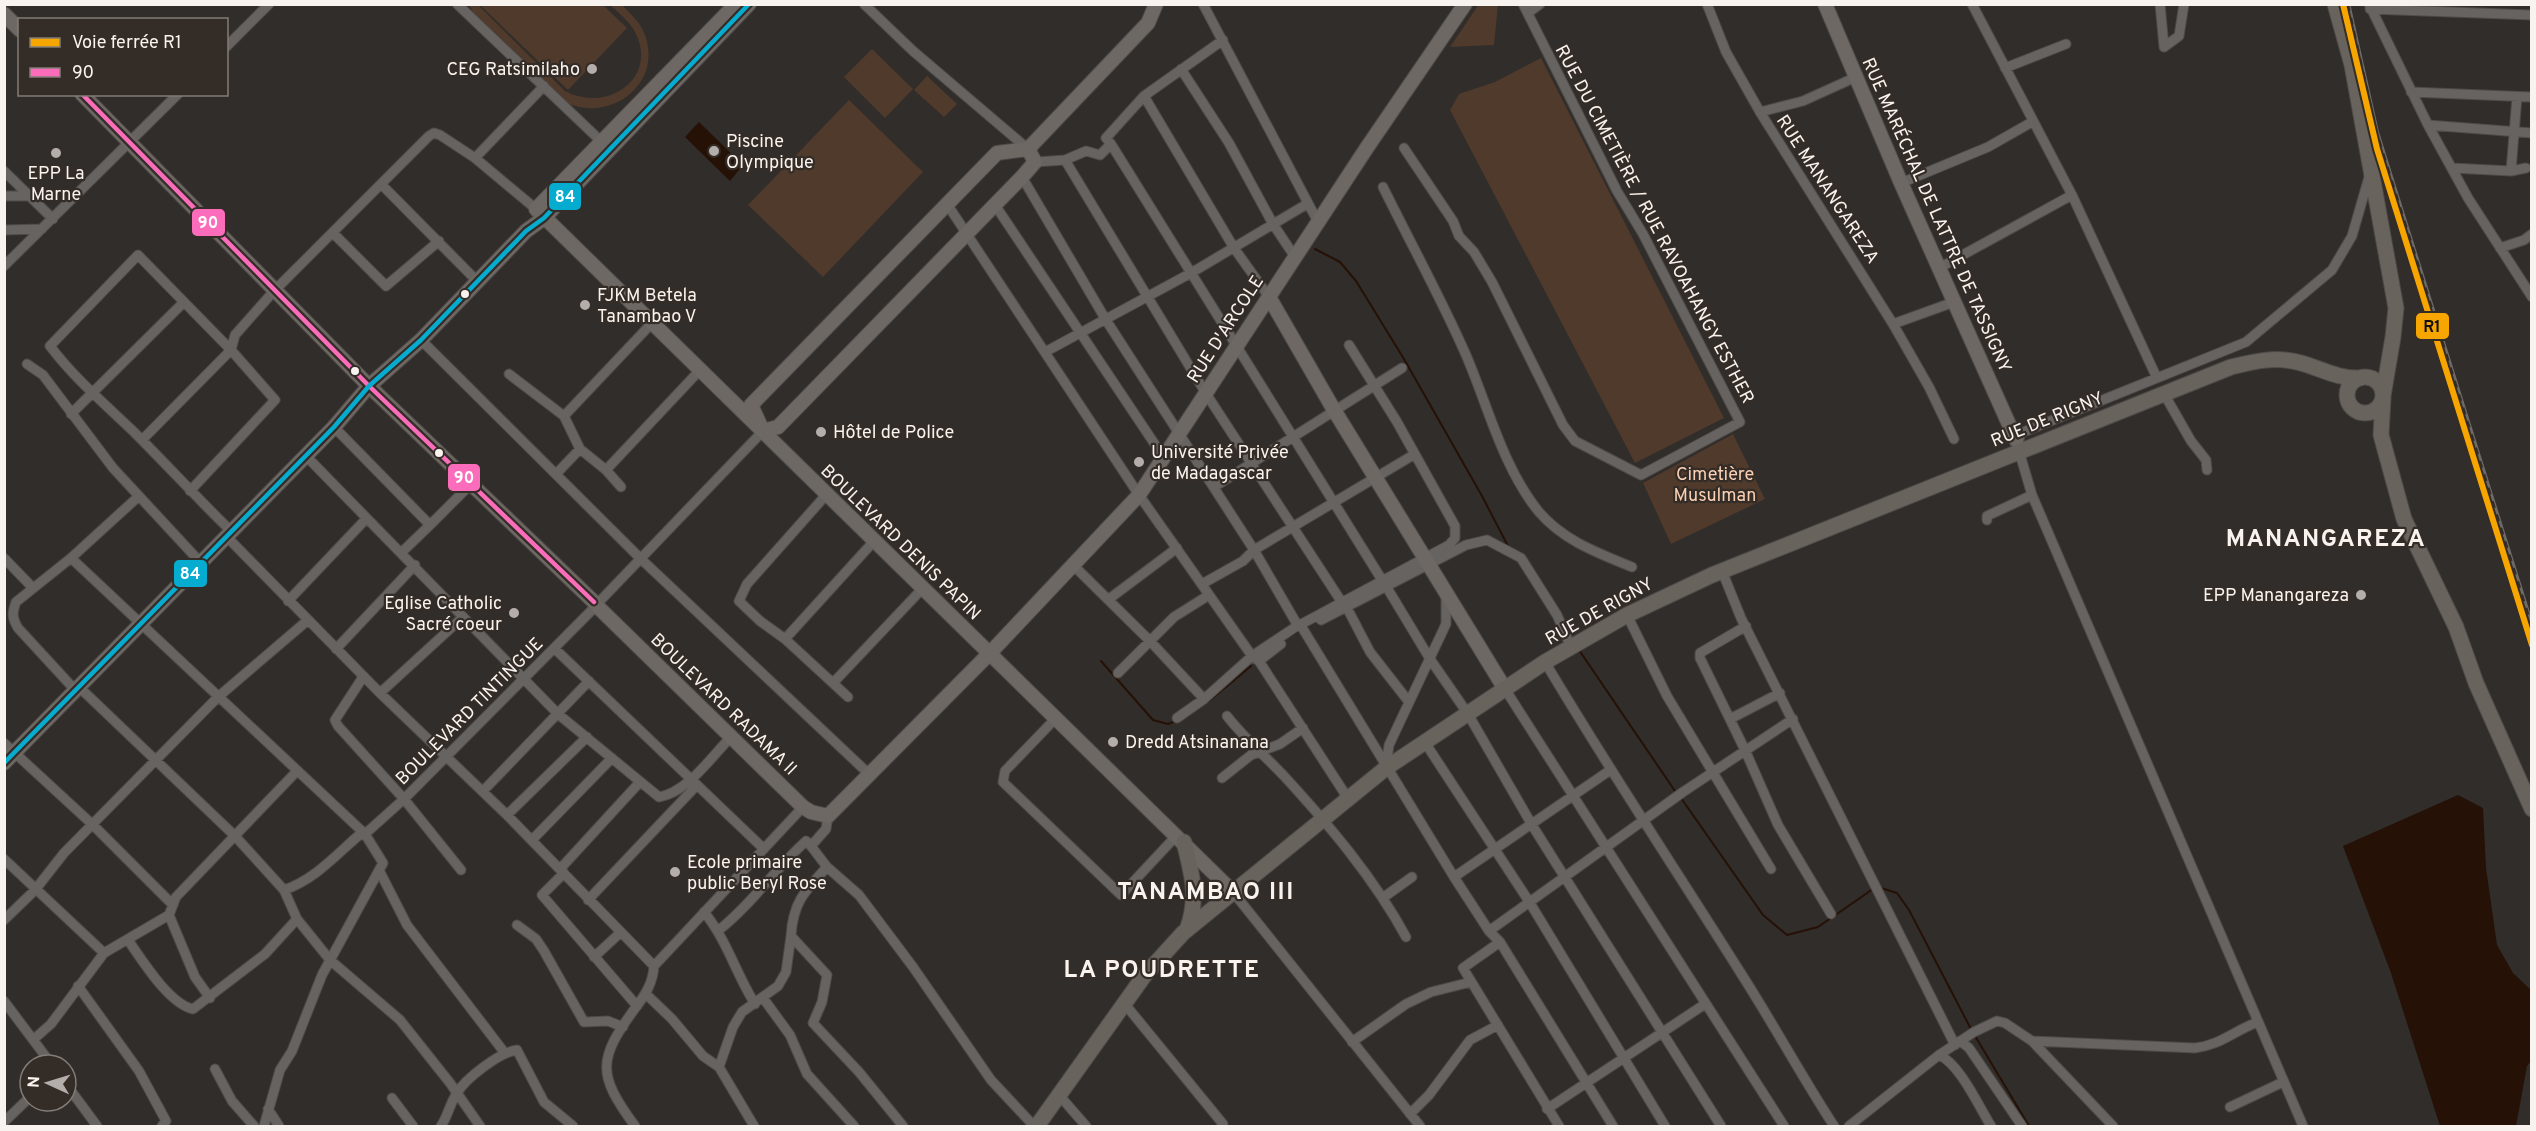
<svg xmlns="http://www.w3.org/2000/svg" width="2536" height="1131" font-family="Overpass,sans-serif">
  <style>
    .green { fill: #4f3a2b }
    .water { fill: #251105 }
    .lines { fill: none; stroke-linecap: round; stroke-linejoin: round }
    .stream { stroke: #251105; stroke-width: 2 }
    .street-casing { stroke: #4e4a48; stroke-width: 11 }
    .secondary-casing { stroke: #4e4a48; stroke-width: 16 }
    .primary-casing { stroke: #4e4a48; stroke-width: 17 }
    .street { stroke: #666360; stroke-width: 9 }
    .secondary { stroke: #6d6863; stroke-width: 14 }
    .primary { stroke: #69635d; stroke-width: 15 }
    .rail-casing { stroke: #6d6a68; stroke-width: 4.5 }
    .rail { stroke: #342c27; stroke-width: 2; stroke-dasharray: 7; stroke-linecap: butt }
    .bus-1-casing { stroke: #342c27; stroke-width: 9 }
    .bus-2-casing { stroke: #342c27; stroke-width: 9 }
    .bus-1 { stroke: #fb6dba; stroke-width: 4.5 }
    .bus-2 { stroke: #06acd0; stroke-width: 4.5 }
    .rail-1-casing { stroke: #342c27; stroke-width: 10 }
    .rail-1 { stroke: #f7a600; stroke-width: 6 }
    .poi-dot { fill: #b3aeab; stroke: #342c27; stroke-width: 2 }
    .bus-dot { fill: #f9f3f0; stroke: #342c27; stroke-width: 2 }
    .labels { text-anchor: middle; stroke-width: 4.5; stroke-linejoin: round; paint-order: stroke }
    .poi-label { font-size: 18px; fill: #f9f3f0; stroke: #342c27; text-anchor: start }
    .street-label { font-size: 18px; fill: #f9f3f0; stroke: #342c27 }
    .park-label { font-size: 18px; fill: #fad0b4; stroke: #342c27 }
    .district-label { font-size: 24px; font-weight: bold; letter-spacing: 1.5px; fill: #f9f3f0; stroke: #342c27 }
    .line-badge { stroke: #342c27; stroke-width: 2 }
    .badge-label { font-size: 16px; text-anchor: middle; font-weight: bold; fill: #fff }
    .pale-badge-label { font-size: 16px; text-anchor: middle; font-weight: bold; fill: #111 }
  </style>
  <rect width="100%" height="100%" fill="#312d2a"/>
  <!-- green -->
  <path class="green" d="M1479,4L1498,5L1494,45L1450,47Z
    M469,5H478L565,91C608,114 659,77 635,32C629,21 619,13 610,5H622C632,15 642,24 646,38C661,86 609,122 567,103L476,17Z
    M482,5H603L627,28L568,90L481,6Z
    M872,49L913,89L885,118L844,77Z
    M1541,58L1724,418L1635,463L1450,110L1459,94L1495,82Z
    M927,76L957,104L944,117L914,90Z
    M849,100L923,172L823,277L748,205Z
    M1733,434L1765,499L1671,544L1643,483Z"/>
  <!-- water -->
  <path class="water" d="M699,122L743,165L730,181L685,137Z
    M2458,795L2483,808L2486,868L2497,945L2513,973L2531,990V1061L2527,1066L2516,1126H2440L2391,973L2343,846Z"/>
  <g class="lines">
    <!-- stream -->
    <path class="stream" d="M1315,249L1340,262L1356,281L1404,359L1482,496L1508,546
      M1290,636L1300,630
      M1579,650L1677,794
      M1101,661L1153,720L1168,724L1176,721
      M1209,701L1251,666
      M1681,798L1763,915L1787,935L1818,927L1873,889
      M1881,888L1897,893L1909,910L1972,1031
      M1975,1036L2029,1126"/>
    <defs>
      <path id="street" d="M457,4L605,145
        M864,4L913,51L1028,149
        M1203,4L1318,222
        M1707,4L1726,52L1760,112L1893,324L1929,387L1954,439
        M1972,4L2072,195L2156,376
        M2160,4L2164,47
        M2369,4L2428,125L2468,198L2532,297
        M2370,9L2532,15
        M1528,13L1540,4
        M226,47L269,4
        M2164,47L2179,36L2184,4
        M2005,68L2066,44
        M1181,69L1229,143L1273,224L1295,257
        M2411,92L2532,97
        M1144,96L1234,248L1269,297
        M1760,112L1803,101L1856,77
        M2428,125L2532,133
        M1111,144L1382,580
        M1404,148L1453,221L1459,236L1474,252L1492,282L1563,425L1575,441L1641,475L1740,422L1643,234L1617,191L1523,4
        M475,158L544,86
        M1065,160L1205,392L1341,601
        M1035,162L1065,160L1086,151L1100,155L1111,144L1106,138L1144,96L1223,40
        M2452,168L2511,171L2526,168
        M4,171L53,219
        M2511,171L2517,97
        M1022,177L1106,320L1254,550L1298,626
        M1901,183L1988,147L2032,122
        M381,184L477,281
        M1383,187C1410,242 1441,298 1466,355C1488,406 1503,468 1539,512C1564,541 1598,553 1632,567
        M4,196H30
        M947,204L1139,495L1252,656L1259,661L1347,797
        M995,205L1164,458
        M4,230L42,229
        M333,233L386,286L439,241
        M2500,248L2524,240L2532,234
        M4,266L178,94
        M1939,268L2072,195
        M1893,324L1954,302
        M421,340L641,559L870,775
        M1045,352L1191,273L1307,204
        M27,364L43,375L113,468L201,563
        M509,374L564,416L580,449L606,470L621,487
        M2163,392L2191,441L2206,460L2207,470
        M71,414L183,303
        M564,416L652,323
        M334,427L430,525L402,552
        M142,440L231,350L235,335L274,291L429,136L434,133L440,135L475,158L536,209
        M2017,446L2021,433L2246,342L2332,270L2352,236L2369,177
        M2019,451L2032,495L2303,1126
        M306,456L558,714L659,797C688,792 711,757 731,737
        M606,470L700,370
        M556,474L580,449
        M1214,487L1402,368
        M190,491L275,400L231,350L138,255L50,346C74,378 105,404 134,432C167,465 198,499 232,532
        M826,495L747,584L739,601L760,621L785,639L848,697
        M1987,520V516L2032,495
        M430,525L471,484
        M227,537L380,693L507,815L654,966
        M4,558L33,588
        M71,558L365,834L383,863L322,975L292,1051L280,1070L264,1126
        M1073,565L1150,641L1204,699
        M1722,571L1741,618L1955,1045
        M1202,584L1243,561L1254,550L1415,454
        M1386,586L1430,659L1468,714L1532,825L1721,1126
        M1109,599L1177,548
        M288,601L366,519
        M599,602L763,431
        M1346,606L1370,652L1409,702
        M1627,615L1667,696L1771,869
        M1321,620L1466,545L1487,540L1521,558L1557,615L1571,647
        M1746,626L1700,653V658L1745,750L1778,825L1831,914
        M1303,629L1454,877L1489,931L1500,942L1613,1126
        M785,639L875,540
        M336,649L415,565
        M555,649L764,849
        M1259,661L1281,644
        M1545,662C1608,768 1676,870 1742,975C1774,1025 1802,1077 1834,1126
        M1118,673L1174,617L1209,595
        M363,677L335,720L338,726L404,799L461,870
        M833,683L923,588
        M79,687L235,836L284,890C314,880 335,856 358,836L365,834L404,799L594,608
        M1505,689L1784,1126
        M76,691L18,628C12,618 12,613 16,602L71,558L139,496
        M380,693L463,617
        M1227,716C1244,738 1265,756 1284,776C1329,825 1374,878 1406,937
        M1056,718L1005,771L1003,782L1121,895L1177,835
        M1177,718L1204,699L1252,656L1294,628L1449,545L1455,538V526L1397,422L1349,345
        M1730,719L1780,693
        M1424,741L1530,903L1665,1126
        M4,743L93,825L172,904
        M1386,767L1389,745L1446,624V594
        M1222,778L1251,755L1280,744L1303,728
        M483,791L589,681
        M507,815L587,737
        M828,816L826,829L811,846L827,867L859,895L913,967L991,1080L1034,1126
        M532,840L612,758
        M4,859L104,953
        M827,867C805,891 793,902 791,936L827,975L822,1002L813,1023L859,1072L903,1126
        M560,869L639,783
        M380,872L407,925L504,1052
        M564,873L542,895L637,1006
        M1454,877L1609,771
        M284,890L297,919L330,960L400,1020L450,1083L480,1126
        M1233,892L1420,1126
        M1384,897L1412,877
        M588,900L697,785
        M704,912C727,940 736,974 755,1004
        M169,915L195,977L210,998
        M4,920L35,890L64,853L218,697L308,620
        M517,925L536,939L544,951L584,1022L608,1021L623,1027
        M719,930C752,904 775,869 806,841L811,846
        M1489,931L1683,792L1793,719
        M128,940C142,960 169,1004 193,1009L265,954L297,919
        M1500,942L1463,968L1559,1126
        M594,957L620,933
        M78,986L139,1071L166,1121L162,1126
        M647,995L672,1019L703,1056L719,1067L754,1126
        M763,998L790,1035L807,1074L854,1126
        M4,1001L52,1065
        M1124,1003L1223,1124
        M34,1039L51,1024L104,953L169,915L176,897L297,771
        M1960,1041L1969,1048L2022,1126
        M2032,1041L2113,1126
        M1352,1042L1406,1004L1431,992L1471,982
        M1939,1055C1960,1064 1979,1107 1991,1126
        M719,1067L733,1027L742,1012L778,986L786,972L791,936
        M215,1069L232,1101L254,1126
        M66,1084L97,1126
        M1059,1095L1086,1126
        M392,1098L413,1126
        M2230,1107L2283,1082
        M268,1109L279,1126
        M1547,1109L1705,1004
        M1410,1114L1429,1095L1470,1040L1498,1025
        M4,1122L30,1097
        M441,1126C448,1116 450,1103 457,1093C466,1078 500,1052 517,1050L544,1102L573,1126
        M635,1126C597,1074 597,1060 636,1007C646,994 653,982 654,966L803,807
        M1849,1126L1939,1055L1974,1032L1997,1021L2005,1023L2032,1041L2195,1048C2221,1045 2235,1030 2258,1022"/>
      <path id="secondary" d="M1825,4L1901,183L2016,440
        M4,14L20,30
        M82,94L369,386L594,602
        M1028,149L1035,162L1022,177L778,427L763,431L751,405L997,153L1028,149L1148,23L1156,4
        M536,209L1233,892
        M536,209L736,4
        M1269,297L1334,410L1505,689
        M599,608L803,807L811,812L828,816L990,653L1139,495L1366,149L1465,4
        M4,763L334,427L369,386L421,340L526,231L544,218L749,4"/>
      <path id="primary" d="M2335,4L2352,65L2396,308L2393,337L2383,396
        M2347 395a18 18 0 1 1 36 0a18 18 0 1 1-36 0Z
        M2383,398L2381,435L2404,519L2456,627L2476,683L2532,809
        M1184,842C1192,874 1199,898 1187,930
        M1037,1126L1144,976L1183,933L1386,768L1545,662L1627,615L1712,575L2231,367C2255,361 2277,356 2301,363C2322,369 2338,379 2361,378"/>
    </defs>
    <!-- street casing -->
    <use href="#street" class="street-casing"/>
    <!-- secondary casing -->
    <use href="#secondary" class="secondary-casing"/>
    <!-- primary casing -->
    <use href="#primary" class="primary-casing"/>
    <!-- street -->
    <use href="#street" class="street"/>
    <!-- secondary -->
    <use href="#secondary" class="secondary"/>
    <!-- primary -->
    <use href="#primary" class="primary"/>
    <defs>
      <path id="rail" d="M2348,4L2377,133L2532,626"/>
    </defs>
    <!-- rail casing -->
    <use href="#rail" class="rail-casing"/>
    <!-- rail -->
    <use href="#rail" class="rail"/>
    <defs>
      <path id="bus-1" d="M82,94L369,386L594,602"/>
      <path id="bus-2" d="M4,763L334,427L369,386L421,340L526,231L544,218L749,4"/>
    </defs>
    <!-- bus-1 casing -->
    <use href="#bus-1" class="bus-1-casing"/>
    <!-- bus-2 casing -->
    <use href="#bus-2" class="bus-2-casing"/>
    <!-- bus-1 -->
    <use href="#bus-1" class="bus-1"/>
    <!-- bus-2 -->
    <use href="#bus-2" class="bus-2"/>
    <defs>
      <path id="rail-1" d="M2343,4L2377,149L2532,645"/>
    </defs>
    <!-- rail-1 casing -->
    <use href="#rail-1" class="rail-1-casing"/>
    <!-- rail-1 -->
    <use href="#rail-1" class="rail-1"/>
  </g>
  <!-- markers -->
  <g class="poi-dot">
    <circle cx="592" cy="69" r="6"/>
    <circle cx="714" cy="151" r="6"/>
    <circle cx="56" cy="153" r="6"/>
    <circle cx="585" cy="305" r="6"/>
    <circle cx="821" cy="432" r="6"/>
    <circle cx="1139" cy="462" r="6"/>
    <circle cx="2361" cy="595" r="6"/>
    <circle cx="514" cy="613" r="6"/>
    <circle cx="1113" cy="742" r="6"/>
    <circle cx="675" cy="872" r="6"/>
  </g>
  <g class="bus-dot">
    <circle cx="465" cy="294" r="5"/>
    <circle cx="355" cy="371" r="5"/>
    <circle cx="439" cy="453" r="5"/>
  </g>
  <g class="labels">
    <!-- poi labels -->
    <g class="poi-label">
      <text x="580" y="75" text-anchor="end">CEG Ratsimilaho</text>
      <text x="726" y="147">Piscine<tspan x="726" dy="21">Olympique</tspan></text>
      <text x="56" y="179" text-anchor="middle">EPP La<tspan x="56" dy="21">Marne</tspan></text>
      <text x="597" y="301">FJKM Betela<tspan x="597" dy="21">Tanambao V</tspan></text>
      <text x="833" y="438">Hôtel de Police</text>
      <text x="1151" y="458">Université Privée<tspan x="1151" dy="21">de Madagascar</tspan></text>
      <text x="2349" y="601" text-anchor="end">EPP Manangareza</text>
      <text x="502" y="609" text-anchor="end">Eglise Catholic<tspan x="502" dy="21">Sacré coeur</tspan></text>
      <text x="1125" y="748">Dredd Atsinanana</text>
      <text x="687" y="868">Ecole primaire<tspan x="687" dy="21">public Beryl Rose</tspan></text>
    </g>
    <!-- street labels -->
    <g class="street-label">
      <text transform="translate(1828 189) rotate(57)" y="6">RUE MANANGAREZA</text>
      <text transform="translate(1937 215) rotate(66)" y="6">RUE MARÉCHAL DE LATTRE DE TASSIGNY</text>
      <text transform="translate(1655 224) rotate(62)" y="6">RUE DU CIMETIÈRE / RUE RAVOAHANGY ESTHER</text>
      <text transform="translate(1225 329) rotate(-57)" y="6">RUE D'ARCOLE</text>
      <text transform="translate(2047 419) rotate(-22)" y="6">RUE DE RIGNY</text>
      <text transform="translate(901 542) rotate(44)" y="6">BOULEVARD DENIS PAPIN</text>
      <text transform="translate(1599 611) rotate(-29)" y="6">RUE DE RIGNY</text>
      <text transform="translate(724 704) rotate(44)" y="6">BOULEVARD RADAMA II</text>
      <text transform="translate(469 711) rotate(-45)" y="6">BOULEVARD TINTINGUE</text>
    </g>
    <!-- park labels -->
    <g class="park-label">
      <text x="1715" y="480">Cimetière<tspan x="1715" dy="21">Musulman</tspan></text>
    </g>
    <!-- district labels -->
    <g class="district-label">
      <text x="2326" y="546">MANANGAREZA</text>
      <text x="1206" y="899">TANAMBAO III</text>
      <text x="1162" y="977">LA POUDRETTE</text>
    </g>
  </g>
  <g class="line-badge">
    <rect x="548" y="182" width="34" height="29" rx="6" fill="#06acd0"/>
    <rect x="191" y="208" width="35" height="29" rx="6" fill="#fb6dba"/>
    <rect x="2415" y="312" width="35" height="28" rx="6" fill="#f7a600"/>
    <rect x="447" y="463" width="34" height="29" rx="6" fill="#fb6dba"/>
    <rect x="173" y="559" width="35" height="29" rx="6" fill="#06acd0"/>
  </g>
  <g class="badge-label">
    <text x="565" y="202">84</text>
    <text x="208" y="228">90</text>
    <text x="464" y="483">90</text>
    <text x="190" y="579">84</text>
  </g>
  <g class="pale-badge-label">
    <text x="2432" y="332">R1</text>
  </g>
  <!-- border -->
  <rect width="2536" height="1131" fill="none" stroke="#f9f3f0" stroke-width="12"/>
  <!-- legend -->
  <rect x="18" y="18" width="210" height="78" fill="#342c27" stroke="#837c77" stroke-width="1.5"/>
  <rect x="30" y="38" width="30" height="9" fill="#f7a600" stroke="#837c77" stroke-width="1.5"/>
  <text x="72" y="48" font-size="18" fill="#f9f3f0">Voie ferrée R1</text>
  <rect x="30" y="68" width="30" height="9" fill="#fb6dba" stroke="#837c77" stroke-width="1.5"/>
  <text x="72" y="78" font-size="18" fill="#f9f3f0">90</text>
  <!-- north arrow -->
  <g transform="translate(48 1083) rotate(274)"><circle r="28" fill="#342c27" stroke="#837c77" stroke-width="1.5"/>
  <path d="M0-4.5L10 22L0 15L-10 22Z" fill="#b3aeab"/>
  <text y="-9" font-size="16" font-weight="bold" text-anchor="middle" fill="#f9f3f0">N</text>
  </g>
</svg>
